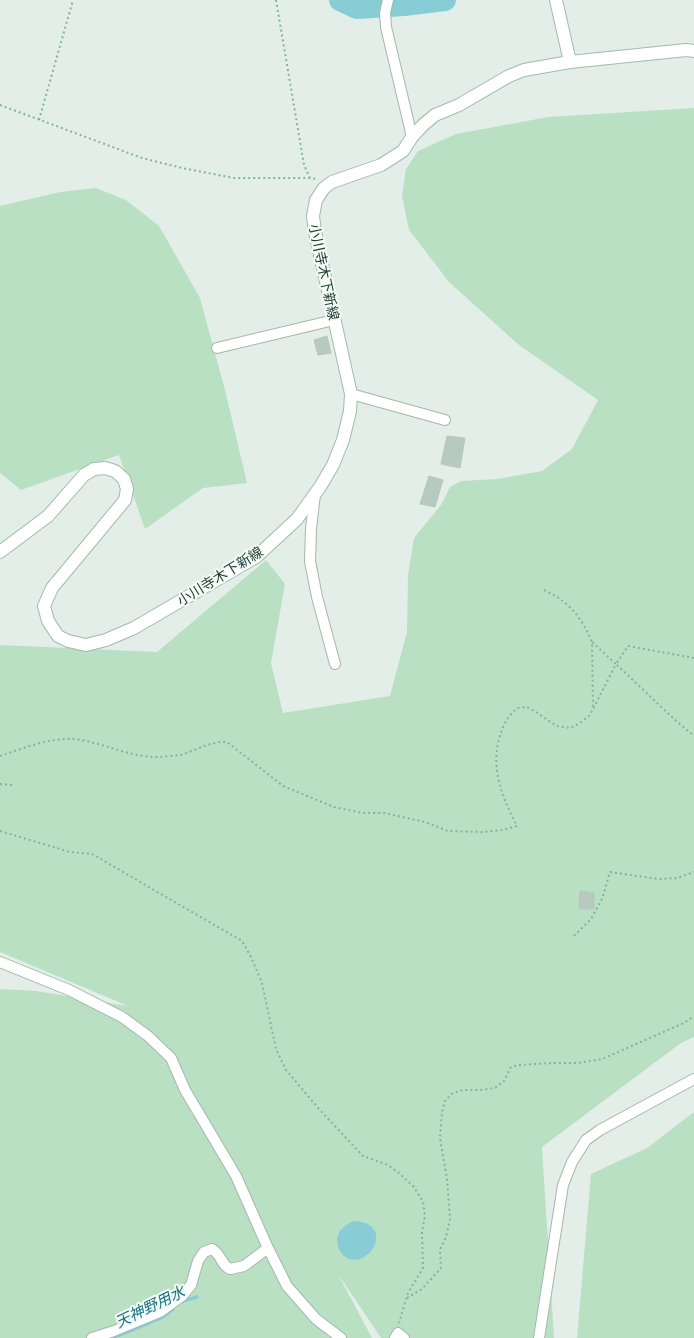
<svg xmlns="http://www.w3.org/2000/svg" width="694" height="1338" font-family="Signika,'Noto Sans JP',sans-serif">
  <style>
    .green { fill: #bae0c3 }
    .water { fill: #88cdd6 }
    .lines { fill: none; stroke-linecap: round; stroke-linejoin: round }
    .stream { stroke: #88cdd6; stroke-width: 3.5 }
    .river { stroke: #88cdd6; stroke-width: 22 }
    .building { fill: #b8c9c1; stroke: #b5c8bf }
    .street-casing { stroke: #a5b6af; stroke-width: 12 }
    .secondary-casing { stroke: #a0bab0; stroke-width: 14 }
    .path { stroke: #81b3a2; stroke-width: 2; stroke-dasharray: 2 3; stroke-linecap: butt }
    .street { stroke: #fff; stroke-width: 10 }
    .secondary { stroke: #fff; stroke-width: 12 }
    .labels { text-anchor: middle; stroke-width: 4; stroke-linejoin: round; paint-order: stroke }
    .street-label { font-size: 14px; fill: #214037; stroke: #f4faf6 }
    .water-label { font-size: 15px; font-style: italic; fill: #177381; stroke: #f4faf6 }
  </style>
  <rect width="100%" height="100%" fill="#e3eee8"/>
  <!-- green -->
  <path class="green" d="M694,108V1037L681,1043L542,1147L554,1338H381L338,1274L372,1338H0V989L36,991L128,1006L0,952V645L157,652L266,560L285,584L271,663L283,713L390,696L407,632L408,575L414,538L441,505L450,487L461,481L497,479L542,471L572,449L598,400L519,345L449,282L409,230L402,196L406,169L418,151L456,134L548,117Z
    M96,188L126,200L159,226L200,298L225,390L247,483L203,488L145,529L119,455L21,490L0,473V206L60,192Z
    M694,1112V1338H577L591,1174L647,1148Z"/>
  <!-- water -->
  <path class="water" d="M353,1221C398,1222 368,1274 344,1256C338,1251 335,1240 339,1233C341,1228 348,1224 353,1221Z"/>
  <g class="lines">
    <!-- stream -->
    <path class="stream" d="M181,1302L183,1301L197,1297
      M113,1338L161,1318L173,1309"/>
    <!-- river -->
    <path class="river" d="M340,0L357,8L404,5L445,0"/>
  </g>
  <!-- building -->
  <path class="building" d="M327,336L331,353L318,355L314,340Z
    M447,436L465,438L460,468L441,464Z
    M429,476L443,480L435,507L420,504Z
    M580,891L594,893V909H579Z"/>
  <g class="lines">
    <defs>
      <path id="street" d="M388,0L385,13L386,27L412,137
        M217,348L334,320
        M351,394L445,420
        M315,494L311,529L310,561L317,597L335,664
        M0,962L69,990L122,1017L148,1036L171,1058L185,1090L236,1176L267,1246L287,1286L316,1319L341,1338
        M92,1338L114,1331L160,1312L182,1296L191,1285L198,1261L204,1252L212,1249C222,1255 220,1264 230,1269L244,1266L268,1248
        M395,1338L398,1333L404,1338
        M539,1338L563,1185L572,1162L586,1140L600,1130L694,1079"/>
      <path id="secondary" d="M570,62L686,50L694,51
        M0,552L48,516L84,475L94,469L105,468L115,471L124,479L127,489L125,500L52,588L44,606L48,621L58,636L68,641L86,645L106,640L134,628L256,557L297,519L320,487L333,465L343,440L350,411L351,394L315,232L313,216L316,200L324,188L332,182L381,165L403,151L412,137L423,125L435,115L459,105L509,76L524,70L570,62L556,0"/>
    </defs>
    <!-- street casing -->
    <use href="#street" class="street-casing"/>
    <!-- secondary casing -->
    <use href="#secondary" class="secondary-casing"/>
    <!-- path -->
    <path class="path" d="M276,0L304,165L310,178
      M0,105L142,158L182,168L234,178H310L317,179
      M39,120L73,0
      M544,590C570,602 581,617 592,642
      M694,658L628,646L616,664L674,719L694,736
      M0,756C27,747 57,734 86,741C110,746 134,758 160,757C166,756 174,756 181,755C196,750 211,741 227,742L283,786L334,807L363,813H384L407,818L425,822L448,831L483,832L503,830L517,826C503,799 492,773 498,743C500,735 502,727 507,720C509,716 513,712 517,708L527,707L536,712L546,719L557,726L571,728L580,723L590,715L616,664L592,642L593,708
      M0,784L12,785
      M0,831L70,852L92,854L242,941L251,957L262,983L276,1049L286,1070L319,1109L363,1156L388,1165L399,1173L414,1187L423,1202L425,1216L422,1232L423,1268L408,1293L399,1323
      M574,936L591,919L602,899L610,872L658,879L677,878L694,872
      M407,1298L422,1289L441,1268L440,1250L446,1237L450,1219L447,1179L440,1138L442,1112L445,1101L451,1094L463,1090H480L495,1088L504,1081L511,1067L520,1065L551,1063H578L602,1059L684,1023L694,1016"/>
    <!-- street -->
    <use href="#street" class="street"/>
    <!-- secondary -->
    <use href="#secondary" class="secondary"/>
  </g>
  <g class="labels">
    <!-- street labels -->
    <g class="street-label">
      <text transform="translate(324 272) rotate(78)" y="5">小川寺木下新線</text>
      <text transform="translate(220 576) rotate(-32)" y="5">小川寺木下新線</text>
    </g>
    <!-- water labels -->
    <g class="water-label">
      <text transform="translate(150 1307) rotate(-26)" y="5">天神野用水</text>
    </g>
  </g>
</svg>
